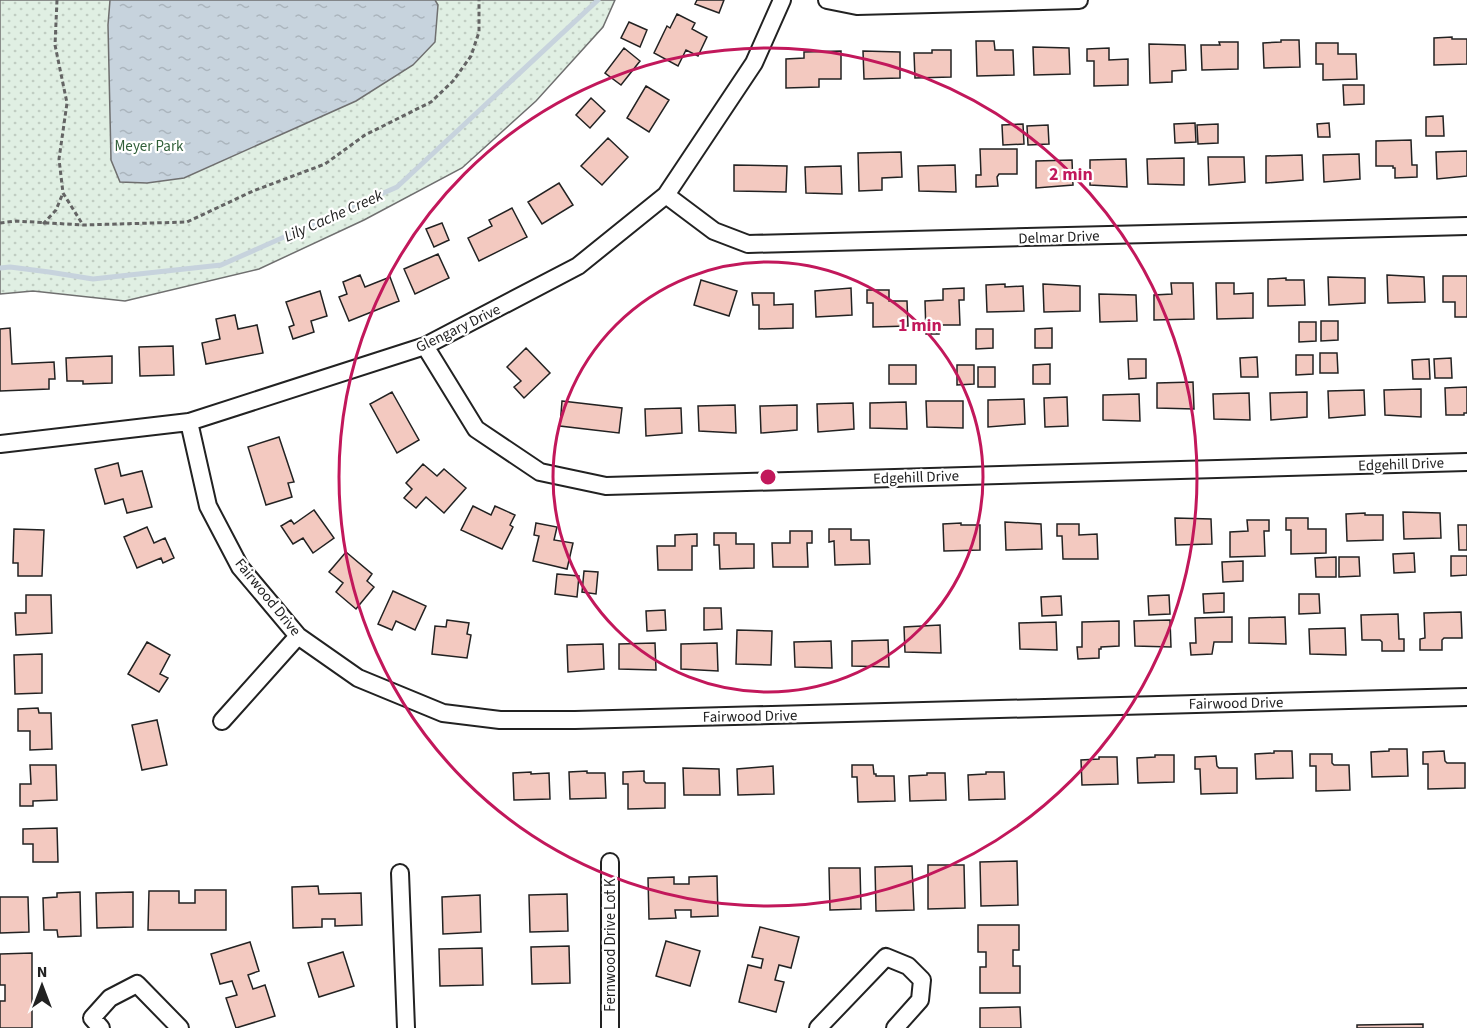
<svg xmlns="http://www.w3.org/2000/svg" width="1467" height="1028" font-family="'Source Sans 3',sans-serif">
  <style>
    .grass { fill: url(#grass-dots); stroke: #6f6f6f; stroke-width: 1.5 }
    .water { fill: url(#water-ripples); stroke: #6f6f6f; stroke-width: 1.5 }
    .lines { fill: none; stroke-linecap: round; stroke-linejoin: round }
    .stream { stroke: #c7d3dd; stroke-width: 5 }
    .building { fill: #f3c9c0; stroke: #222; stroke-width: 1.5 }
    .minor-casing { stroke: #222; stroke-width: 20 }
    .path { stroke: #646464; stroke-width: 3; stroke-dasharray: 4.5 3; stroke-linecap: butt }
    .minor { stroke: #fff; stroke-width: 16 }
    .ring { fill: none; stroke: #c2185b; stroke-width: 3 }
    .labels { text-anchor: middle; stroke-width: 4.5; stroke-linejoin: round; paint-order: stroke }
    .park-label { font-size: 15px; fill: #2f5e38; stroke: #fff }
    .street-label { font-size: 15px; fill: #222; stroke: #fff }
    .water-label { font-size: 16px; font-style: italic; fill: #222; stroke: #fff }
    .centre { fill: #c2185b; stroke: #fff; stroke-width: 3 }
    .ring-label { font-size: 18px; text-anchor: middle; font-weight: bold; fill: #c2185b; stroke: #fff; stroke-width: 4.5; stroke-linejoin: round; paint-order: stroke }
  </style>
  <defs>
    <pattern id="grass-dots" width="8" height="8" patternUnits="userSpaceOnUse" patternTransform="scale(1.5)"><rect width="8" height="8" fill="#e0efe3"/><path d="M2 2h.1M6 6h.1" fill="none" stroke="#c0cdc2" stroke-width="1.8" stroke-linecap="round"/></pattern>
    <pattern id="water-ripples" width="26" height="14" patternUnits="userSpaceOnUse" patternTransform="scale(1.5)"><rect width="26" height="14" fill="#c7d3dd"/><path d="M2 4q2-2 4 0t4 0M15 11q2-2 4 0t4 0" fill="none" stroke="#abb5bd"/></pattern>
  </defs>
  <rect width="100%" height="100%" fill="#fff"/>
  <!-- grass -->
  <path class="grass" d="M0,0H615L603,27L536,101L462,168L364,220L259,269L125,301L33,291L0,294Z"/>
  <!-- water -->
  <path class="water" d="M110,0H435L438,5L435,42L413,65L356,101L184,178L147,183L120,182L111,160L108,25Z"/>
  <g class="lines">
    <!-- stream -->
    <path class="stream" d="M0,268L10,267L49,272L93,279L221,265L397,187L598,0"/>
  </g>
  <!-- building -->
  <path class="building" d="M697,0H724L719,13L695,4Z
    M677,14L695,23L692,29L707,37L698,56L686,50L678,66L654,53L667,26L670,28Z
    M629,22L647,30L640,47L621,38Z
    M1452,37V39H1467V64L1434,65V38Z
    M1281,40H1299L1300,67L1264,68L1263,43L1281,42Z
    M976,41H994L995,50H1013L1014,75L977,76Z
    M1219,42H1238V69L1202,70L1201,45H1220Z
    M1316,43H1338V54H1356L1357,79L1323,80V64H1316Z
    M1149,44L1185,45L1186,70L1172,71V82L1150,83Z
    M1033,47L1069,48L1070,74L1034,75Z
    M624,48L640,61L621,85L605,73Z
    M1109,48V60L1128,59V85L1094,86V61H1087V49Z
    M932,50H951V77L915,78L914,53H932Z
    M841,51V79H819V87L786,88V59L804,58V52Z
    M863,51L900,52V78L864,79Z
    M1343,85H1364V104L1344,105Z
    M646,86L669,100L649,132L627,118Z
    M591,98L605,111L590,128L576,115Z
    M1443,116L1444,136H1426V117Z
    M1195,123L1196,142L1175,143L1174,124Z
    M1329,123L1330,137H1318L1317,124Z
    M1023,124L1024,144L1003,145L1002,125Z
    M1218,124V143L1198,144L1197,125Z
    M1048,125L1049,144L1028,145L1027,126Z
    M608,138L628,157L602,185L581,166Z
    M1411,140L1412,165H1417V177L1395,178V168H1393V166H1376V141Z
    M980,149H1017V174H999L997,177L998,186L976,187V175H981Z
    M1467,151V176L1437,179L1436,152Z
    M901,152L902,177L882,178V190L859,191L858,153Z
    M1359,154L1360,179L1324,182L1323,155Z
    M1302,155L1303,180L1266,183V156Z
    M1208,157H1244L1245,182L1209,185Z
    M1184,158V185L1148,184L1147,159Z
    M1126,159L1127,187L1090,185V160Z
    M1072,160L1073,185L1036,188V161Z
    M734,165L787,166L786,192L734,191Z
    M955,165L956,192L919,191L918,166Z
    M841,166L842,194L806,193L805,167Z
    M559,183L573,205L542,224L528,202Z
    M512,208L527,237L479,261L468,238L492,226L489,220Z
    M442,223L449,240L434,247L426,229Z
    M438,254L449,278L415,294L404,269Z
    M360,275L365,287L390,277L399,301L349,321L339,297L347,294L343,282Z
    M1387,275L1424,277L1425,302L1388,303Z
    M1443,276H1467V317H1455V302H1443Z
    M1328,277L1365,278V303L1329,305Z
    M1286,278V280H1304L1305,305L1268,306V279Z
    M701,280L737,291L729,316L694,305Z
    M1171,283H1193L1194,319L1154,320V295L1172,294Z
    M1216,283H1234V294L1253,293V318L1217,319Z
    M1005,284V287L1023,286L1024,311L987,312L986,285Z
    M1043,284L1080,286V311L1044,312Z
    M851,288L852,315L816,317L815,291Z
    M964,288V300H959L960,325H939V334H926L925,301L943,300V289Z
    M867,290H889V301H907L908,326L873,327V303H867Z
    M320,291L327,316L311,321L314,332L293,339L289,327L294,325L286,302Z
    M752,293H774V305L793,304V328L759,329V305H753Z
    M1099,294L1136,295L1137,321L1100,322Z
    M235,315L238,329L257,325L263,353L206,364L202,343L220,339L216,319Z
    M1321,321H1338V340L1321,341Z
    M1299,322H1316V341L1299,342Z
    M10,328L12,364L54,362L55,379H49V389L0,391V329Z
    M1052,328V348H1035V329Z
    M976,329H993V348L976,349Z
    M173,346L174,375L140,376L139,347Z
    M526,348L550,373L524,398L514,387L521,381L507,367Z
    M1320,353H1337L1338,373H1320Z
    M1296,355H1313V374L1296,375Z
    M112,356V383L83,384V381H67L66,358Z
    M1257,357L1258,377H1241L1240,358Z
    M1451,358L1452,378H1435L1434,359Z
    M1128,359H1146V378L1129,379Z
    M1429,359L1430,379H1413L1412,360Z
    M1050,364V384H1033V365Z
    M889,365H916V384H889Z
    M957,365H974V384L957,385Z
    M978,367H995V387H978Z
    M1193,382L1194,409L1157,408V383Z
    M1467,387V413H1464V415H1446L1445,388Z
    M1421,389V417L1385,415L1384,390Z
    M1364,390L1365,415L1329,418L1328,391Z
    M392,392L419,440L397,453L370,404Z
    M1307,392V417L1271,420L1270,393Z
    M1249,393L1250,420L1214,419L1213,394Z
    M1139,394L1140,421L1103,420V395Z
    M1067,397L1068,426L1045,427L1044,398Z
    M1024,399L1025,424L988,427V400Z
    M562,401L622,408L619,433L560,426Z
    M926,401H963V428L927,427Z
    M906,402L907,429L870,428V403Z
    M853,403L854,429L818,432L817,404Z
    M735,405L736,433L699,431L698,406Z
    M797,405V430L761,433L760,406Z
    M681,408L682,433L646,436L645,409Z
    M279,437L294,482L288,483L292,497L266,505L248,447Z
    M118,463L121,476L142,471L152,507L127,513L123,499L105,504L95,469Z
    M423,464L437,476L444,469L466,488L444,513L426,497L416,508L404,498L412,489L406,483Z
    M473,506L491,515L495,506L515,515L510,525L513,527L502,549L461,530Z
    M314,510L334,538L313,553L303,538L293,544L281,526L291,520L294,524Z
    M1403,512L1440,513L1441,538L1404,539Z
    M1365,513V515H1383V540L1347,541L1346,514Z
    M1175,518L1211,519L1212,544L1176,545Z
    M1286,518H1308V529H1326V553L1291,554V530H1286Z
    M1247,520H1269V531H1264L1265,556L1230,557V532L1248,531Z
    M1005,522L1041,524L1042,549L1006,550Z
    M536,523L557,527L554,540L573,543L567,569L533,561L539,536L534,535Z
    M961,523V525H980V550L944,551L943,524Z
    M1057,524H1079V535L1097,534L1098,559H1063L1062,536H1057Z
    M1458,525H1467V550H1459Z
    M147,527L154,543L165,538L174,558L163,563L161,558L137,568L124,537Z
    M14,529L44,530L42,576H18V563H13Z
    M829,529H851V540H869L870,564L835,565L834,541L829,542Z
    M790,531H812V543H807L808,567H773L772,543H790Z
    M714,533H736V544H754V568L720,569L719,545H714Z
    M697,534V546H692V570H658L657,546H675V535Z
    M346,552L372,574L367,581L374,587L356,609L336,592L343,583L329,572Z
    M1414,553L1415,572L1394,573L1393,554Z
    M1451,556H1467V575L1451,576Z
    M1336,557V577H1316L1315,558Z
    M1339,557H1359L1360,576L1339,577Z
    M1243,561V581L1223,582L1222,562Z
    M584,571L598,572L596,594L582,592Z
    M557,574L579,576L577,597L555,594Z
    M393,591L426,606L415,630L396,621L392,630L378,624Z
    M1224,593V612L1204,613L1203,594Z
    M1299,594H1319L1320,613L1299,614Z
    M26,595H51L52,633L16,635L15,613H26Z
    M1169,595L1170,614L1149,615L1148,596Z
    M1061,596L1062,615L1042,616L1041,597Z
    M704,608H721L722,629L704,630Z
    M665,610L666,630L647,631L646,611Z
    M1461,612L1462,638H1444L1442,640V650H1420V639L1425,638L1424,613Z
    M1398,614L1399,639H1404V651H1382V642L1380,640H1362L1361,615Z
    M1232,617V642H1214L1212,654L1191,655L1190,643H1196L1195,618Z
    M1285,617L1286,644L1249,643V618Z
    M447,620L469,623L467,634L471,635L467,658L432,654L435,626L446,627Z
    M1170,620L1171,647L1135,646L1134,621Z
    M1119,621V646L1101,647V649H1099V658L1078,659L1077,647H1082V622Z
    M1056,622L1057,650L1020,649L1019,623Z
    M940,625L941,653L905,652L904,627Z
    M1345,628L1346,655L1310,654L1309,629Z
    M737,630L772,631L771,665L736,664Z
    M888,640L889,667L852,666V641Z
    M831,641L832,668L795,667L794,642Z
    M147,642L170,655L160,674L168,678L159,692L128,674Z
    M655,643L656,670L619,669V644Z
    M717,643L718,671L681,669V644Z
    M603,644L604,669L568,672L567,645Z
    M42,654V693L15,694L14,655Z
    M38,708L39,713H51L52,749L30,750V731H18V709Z
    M157,720L167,765L142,770L132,725Z
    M1389,749H1407L1408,776L1372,777L1371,752L1389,751Z
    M1274,751H1292L1293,778L1256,779L1255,754L1274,753Z
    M1444,751L1445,761L1447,763H1465V788L1428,789V764H1423V752Z
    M1310,754H1332V763L1334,765H1349L1350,790L1316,791V766H1310Z
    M1155,755H1174V782L1138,783L1137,758L1155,757Z
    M1216,756L1217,766L1219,768H1237V793L1201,794L1200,769H1195V757Z
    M1099,757H1117L1118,784L1082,785L1081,760L1099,759Z
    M30,765H56L57,800L33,801V806H20V784H31Z
    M852,765H873L874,774H876V776H894L895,801L858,802L857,777H852Z
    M773,766L774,794L738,795L737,769Z
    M683,768L719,769L720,795H684Z
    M587,771V773H605L606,798L570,799L569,772Z
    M644,771V781L646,783H665V808L628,809V784H623V772Z
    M531,772V774L549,773L550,799L514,800L513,773Z
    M986,772H1004L1005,799L969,800L968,775L986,774Z
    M927,773H945L946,800L910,801L909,776L927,775Z
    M57,828L58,862H33V844H23V829Z
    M1017,861L1018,905L981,906L980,862Z
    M928,865H964L965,908L928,909Z
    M912,866L914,910L876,911L875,867Z
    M829,868H860L861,909L830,910Z
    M717,876L718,916L691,917V910H675L676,918L649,919L648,878L674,877V884H689V877Z
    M318,886L319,894L361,893L362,925L335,926V919H322V927L293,928L292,887Z
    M195,890H226V930H148L149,891H179V903H195Z
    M80,892L81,936L58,937L57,930H44L43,898L57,897V893Z
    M133,892V927L97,928L96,893Z
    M567,894L568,931L530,932L529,895Z
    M480,895L481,932L443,934L442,897Z
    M0,897H28L29,932L0,933Z
    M978,925H1019V950H1013V966H1020V993H980V967H986V952H978Z
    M760,927L799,937L791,968L779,965L775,980L784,982L776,1012L739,1002L748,965L761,968L763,959L752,957Z
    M666,941L700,951L690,986L656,976Z
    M250,942L259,971L248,975L253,989L265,985L275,1016L236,1028L226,998L237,995L232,981L220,984L211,954Z
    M569,946L570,983L532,984L531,947Z
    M482,948L483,985L440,986L439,949Z
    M343,952L354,986L319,997L308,963Z
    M32,953V1028H0V1001H5V985H0V954Z
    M1020,1007L1021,1028H980V1008Z
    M1423,1024V1028H1357V1025Z"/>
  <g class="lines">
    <defs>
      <path id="minor" d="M827,0L857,6L1079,0
        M666,195L714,231L748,244L1467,226
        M425,346L476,429L540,472L606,486L1467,462
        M189,422L208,506L240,567L298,636L358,678L443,713L500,720H575L1467,697
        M0,444L189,422L425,346L578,266L666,195L754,63L782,0
        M222,721L298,636
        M610,862V1028
        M400,873L406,1028
        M101,1028L92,1018L110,998L137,984L180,1028
        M818,1028L886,957L908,966L922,980L920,1000L895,1028"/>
    </defs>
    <!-- minor casing -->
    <use href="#minor" class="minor-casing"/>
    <!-- path -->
    <path class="path" d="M57,0L55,45L67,103L59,159L63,193
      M0,223L16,221L83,225L187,222L253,191L325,164L365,135L431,102L453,81L471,56L479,32V0
      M43,224L56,210L63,193L83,225"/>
    <!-- minor -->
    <use href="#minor" class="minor"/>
  </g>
  <!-- distance rings -->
  <g class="ring">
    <circle cx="768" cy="477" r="215"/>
    <circle cx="768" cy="477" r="429"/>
  </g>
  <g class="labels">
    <!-- park labels -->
    <g class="park-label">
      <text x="149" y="151">Meyer Park</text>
    </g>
    <!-- street labels -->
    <g class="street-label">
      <text transform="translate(1059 237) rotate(-2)" y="5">Delmar Drive</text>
      <text transform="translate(458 328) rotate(-26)" y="5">Glengary Drive</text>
      <text transform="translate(1401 464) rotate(-2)" y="5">Edgehill Drive</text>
      <text transform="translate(916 477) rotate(-2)" y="5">Edgehill Drive</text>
      <text transform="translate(268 597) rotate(51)" y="5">Fairwood Drive</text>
      <text transform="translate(1236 703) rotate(-1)" y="5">Fairwood Drive</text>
      <text transform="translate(750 716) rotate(-1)" y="5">Fairwood Drive</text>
      <text transform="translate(610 945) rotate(-90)" y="5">Fernwood Drive Lot K</text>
    </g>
    <!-- water labels -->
    <g class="water-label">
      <text transform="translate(333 215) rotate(-24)" y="6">Lily Cache Creek</text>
    </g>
  </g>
  <circle cx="768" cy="477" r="9" class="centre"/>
  <g class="ring-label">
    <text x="1071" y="180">2 min</text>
    <text x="920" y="331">1 min</text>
  </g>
  <!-- north arrow -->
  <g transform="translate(42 986)" stroke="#ffffff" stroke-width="4.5" paint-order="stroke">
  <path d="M0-4.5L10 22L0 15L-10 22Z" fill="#222222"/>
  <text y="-9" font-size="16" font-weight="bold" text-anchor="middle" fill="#222222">N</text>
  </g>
</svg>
